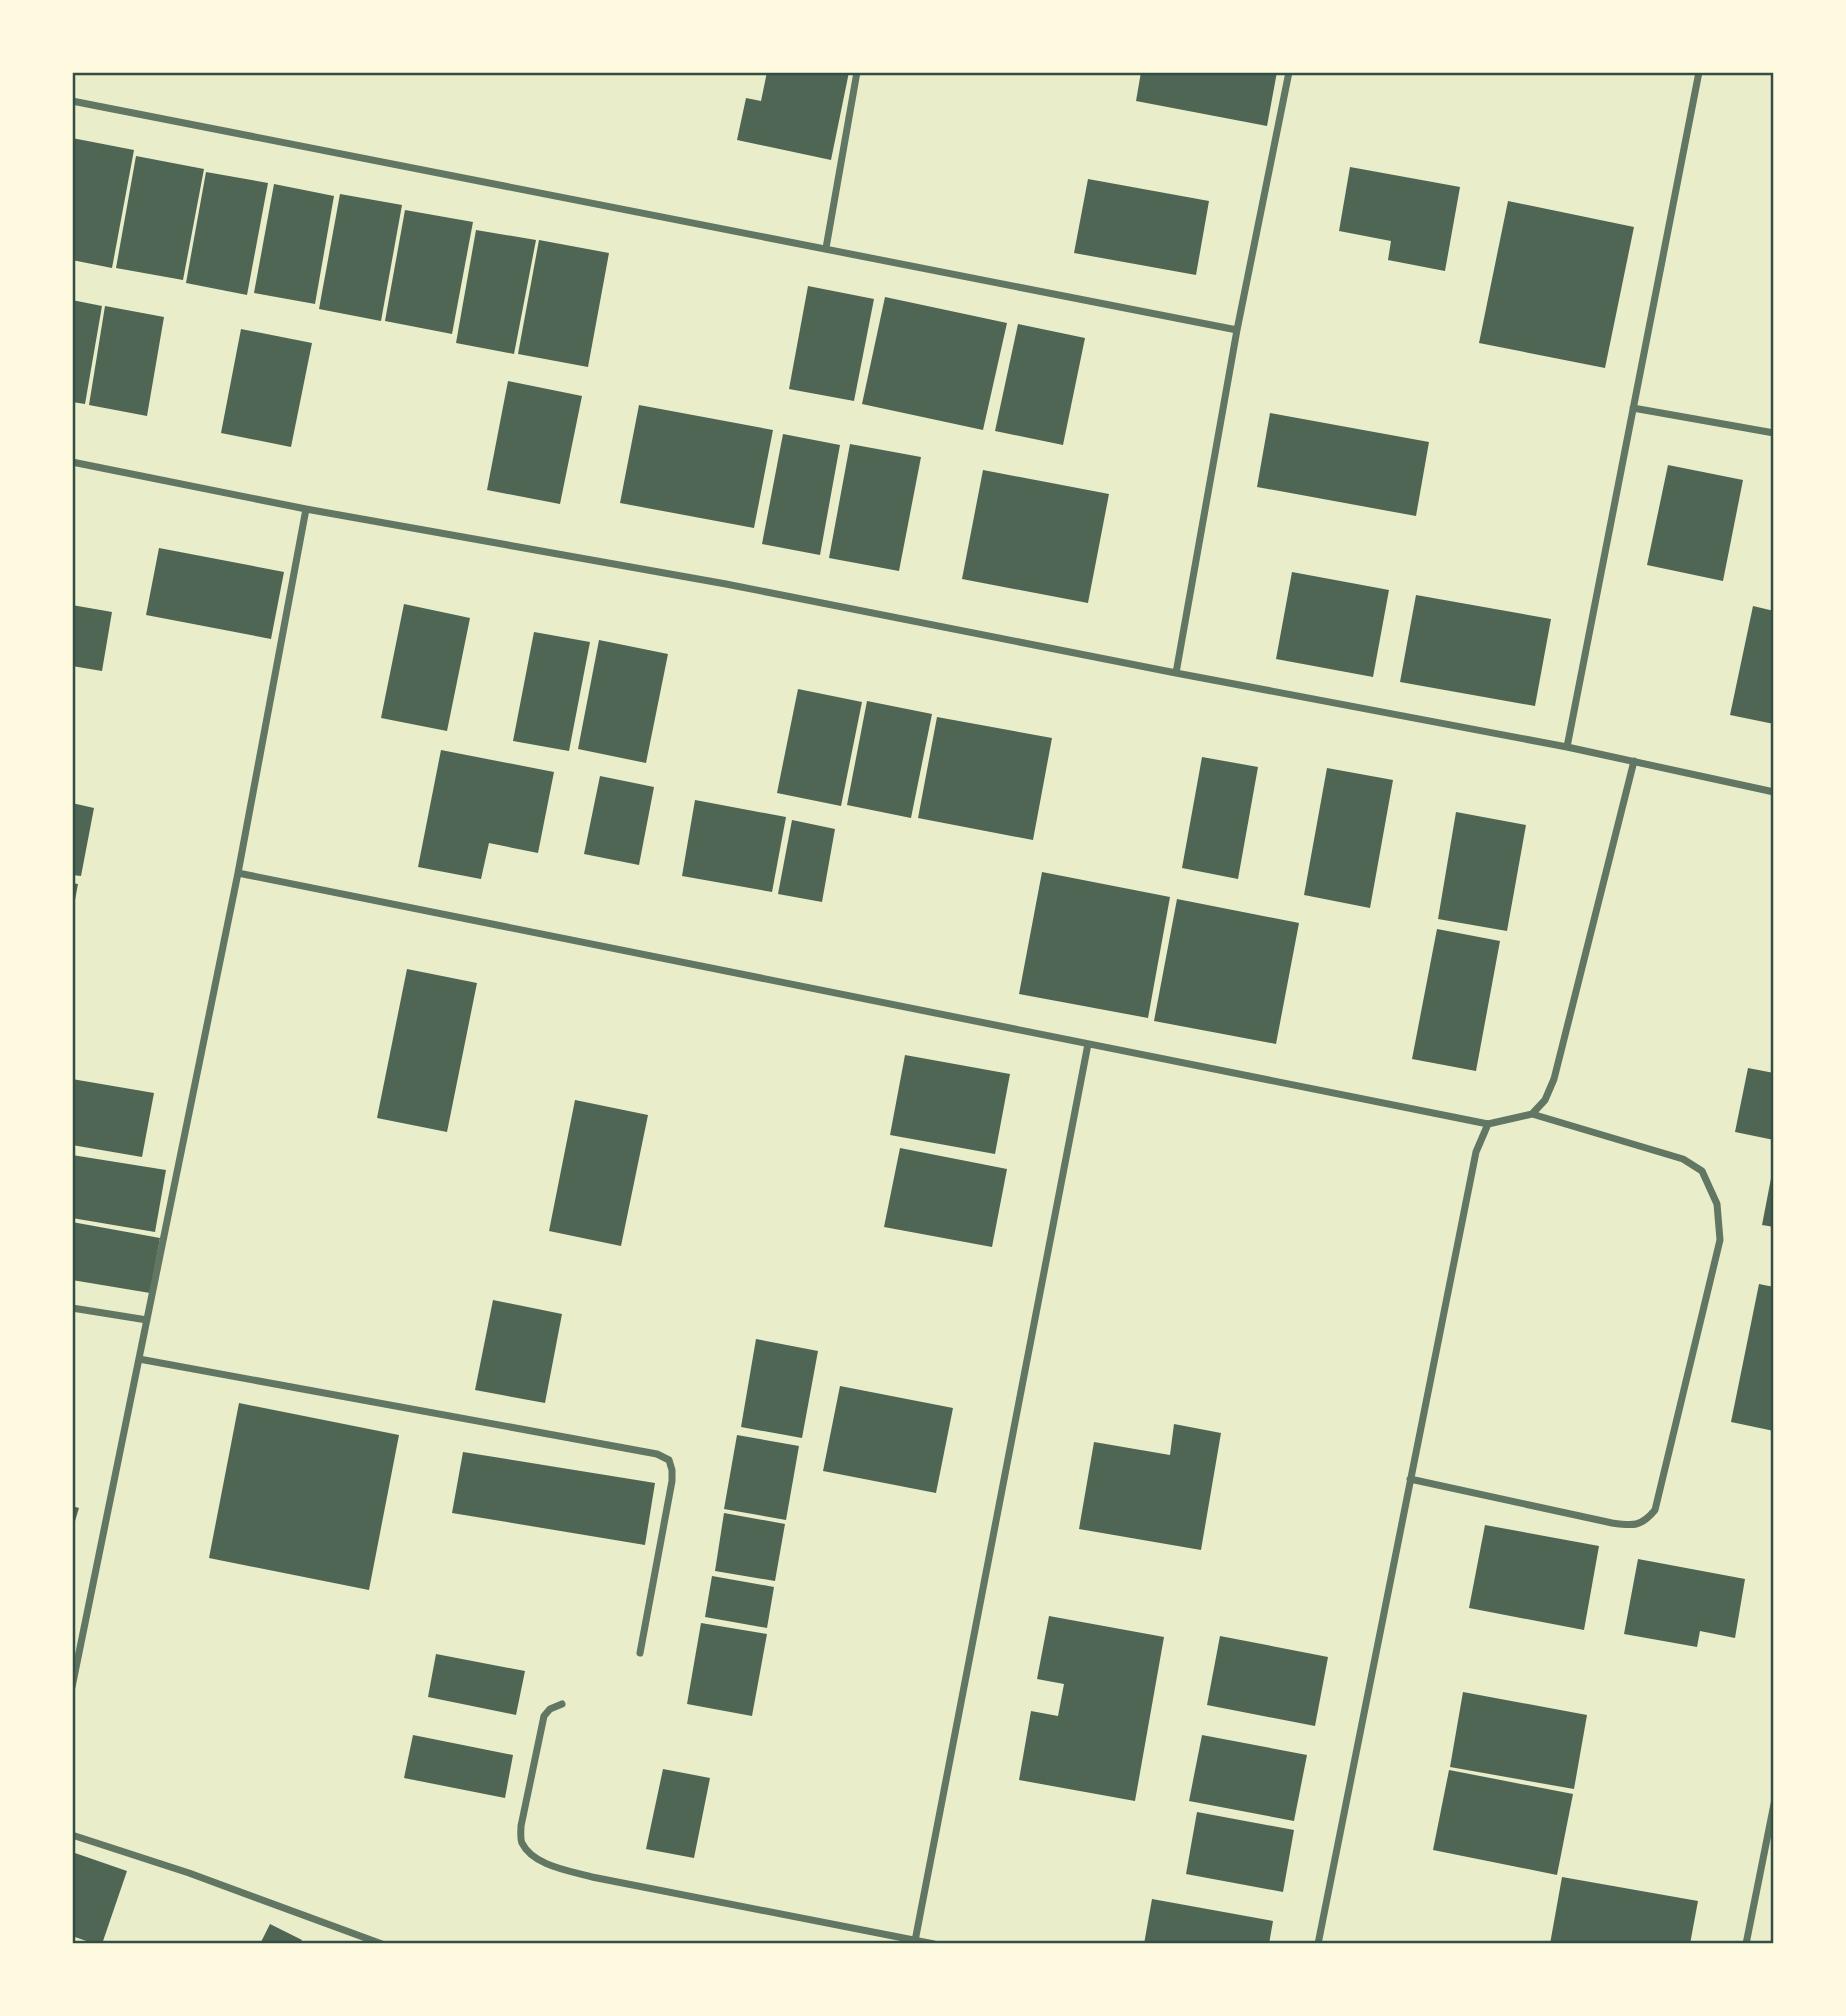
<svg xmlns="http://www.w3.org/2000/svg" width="1846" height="2016" font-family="Ubuntu,sans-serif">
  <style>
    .building { fill: #4f6655 }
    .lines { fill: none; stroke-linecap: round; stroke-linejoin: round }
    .minor { stroke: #617663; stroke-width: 7 }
    .neatline { fill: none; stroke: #344e41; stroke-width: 2.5 }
  </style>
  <rect width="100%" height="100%" fill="#e9edc9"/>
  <!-- building -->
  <path class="building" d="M767,72H849L831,160L737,140L746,98L761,101Z
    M1141,72H1277L1267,126L1136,101Z
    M72,138L134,150L112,268L72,260Z
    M136,156L204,169L183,280L116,268Z
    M1350,167L1460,187L1445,271L1388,260L1391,241L1339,231Z
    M206,172L268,183L247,295L186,283Z
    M1088,179L1209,201L1196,275L1074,253Z
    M274,184L334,196L315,304L254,293Z
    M340,194L402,205L381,321L319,309Z
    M1508,201L1634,227L1605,368L1479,343Z
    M405,210L473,222L452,334L385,321Z
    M476,230L536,240L514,354L456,343Z
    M539,240L609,253L588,367L518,354Z
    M808,286L874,299L854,401L789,389Z
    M885,297L1007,323L983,430L862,404Z
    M72,300L102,306L85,404L72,402Z
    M105,306L164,317L147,416L89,405Z
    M1018,324L1085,338L1063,445L995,431Z
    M241,329L312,343L291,447L221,433Z
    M508,381L582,396L560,504L487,490Z
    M639,405L773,430L754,528L620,503Z
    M1270,413L1429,442L1416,516L1257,487Z
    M783,434L840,445L820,555L762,544Z
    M850,444L921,457L899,571L829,558Z
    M1668,465L1743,480L1723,581L1647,565Z
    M983,470L1109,494L1088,603L962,579Z
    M159,548L284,572L271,639L146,615Z
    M1292,572L1389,590L1373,677L1276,659Z
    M1416,595L1551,619L1535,706L1400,682Z
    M404,604L470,618L447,731L381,718Z
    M72,605L112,612L102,671L72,666Z
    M1753,606L1774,611V724L1730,715Z
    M534,632L590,642L569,751L513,741Z
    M599,640L668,654L646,763L578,749Z
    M798,689L862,702L841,806L777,793Z
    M867,701L932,714L911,818L847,805Z
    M937,717L1052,738L1033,840L918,818Z
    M441,750L554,772L538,853L489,843L481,879L418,867Z
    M1202,757L1258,767L1238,879L1182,868Z
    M1327,768L1393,780L1370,908L1304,895Z
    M600,776L654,787L639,865L584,854Z
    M695,800L786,817L772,892L682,876Z
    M72,803L94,808L81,876L72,875Z
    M1456,812L1526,825L1507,931L1438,919Z
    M792,820L835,829L822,902L778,894Z
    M1042,872L1170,897L1148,1018L1019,994Z
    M72,883L78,884L73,911L72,910Z
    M1177,899L1299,923L1276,1044L1154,1021Z
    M1437,929L1500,941L1476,1071L1412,1059Z
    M407,969L477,983L447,1132L377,1118Z
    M905,1055L1010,1074L995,1154L890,1135Z
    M1748,1068L1774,1073V1140L1735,1132Z
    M72,1079L154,1093L142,1157L72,1145Z
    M575,1100L648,1115L621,1246L549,1231Z
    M900,1148L1007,1169L992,1247L884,1227Z
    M72,1155L166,1170L155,1232L72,1218Z
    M1773,1168H1774V1227L1762,1225Z
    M72,1222L160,1238L150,1293L72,1280Z
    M1759,1284L1774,1287V1431L1731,1422Z
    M493,1300L562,1314L545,1403L475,1390Z
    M756,1339L818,1351L802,1438L741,1427Z
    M840,1386L953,1408L936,1493L823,1471Z
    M239,1403L399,1435L369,1590L209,1558Z
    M1174,1424L1221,1433L1201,1550L1079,1529L1094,1442L1170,1455Z
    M737,1435L799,1446L786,1520L724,1509Z
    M463,1452L655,1483L645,1545L452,1513Z
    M72,1506L79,1508L72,1531Z
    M724,1513L785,1524L775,1581L715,1571Z
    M1485,1525L1599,1546L1584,1630L1469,1608Z
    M1638,1559L1745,1579L1735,1638L1700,1631L1697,1647L1624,1634Z
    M712,1576L774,1587L767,1628L705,1617Z
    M1049,1616L1164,1637L1135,1801L1019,1780L1031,1711L1058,1716L1064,1684L1037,1679Z
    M701,1623L767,1634L752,1716L687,1704Z
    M1220,1636L1328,1657L1315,1726L1207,1705Z
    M436,1654L525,1671L516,1715L428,1697Z
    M1463,1692L1587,1715L1574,1789L1450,1767Z
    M413,1735L513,1755L505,1798L404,1778Z
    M1202,1735L1307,1755L1294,1821L1189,1801Z
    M663,1769L710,1778L694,1858L646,1849Z
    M1449,1770L1573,1794L1557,1875L1433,1850Z
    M1197,1812L1294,1830L1283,1892L1186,1874Z
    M72,1852L127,1871L102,1944H95L72,1936Z
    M1562,1877L1698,1901L1690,1944H1550Z
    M1152,1899L1273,1921L1269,1944H1144Z
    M270,1924L302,1940L300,1944H260Z"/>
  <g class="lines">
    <!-- minor -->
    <path class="minor" d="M72,101L1237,330
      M826,248L857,72
      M1633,408L1774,433
      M72,462L306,509L726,584L1176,673L1567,747L1774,792
      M1176,673L1237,330L1289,72
      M1567,747L1699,72
      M238,873L1488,1124L1532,1114L1683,1159L1702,1171L1717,1204L1720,1240L1655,1510C1641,1527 1633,1526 1612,1523L1410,1479
      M1532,1114L1545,1100L1554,1079L1634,761
      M72,1308L147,1320
      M139,1359L657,1454L669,1460L672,1470V1481L640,1653
      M72,1687L238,873L306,509
      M562,1704L550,1709L544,1716L521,1826C521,1831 520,1839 522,1843C533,1866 571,1871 592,1877L934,1944
      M72,1835L189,1873L382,1944
      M915,1941L1088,1044
      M1318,1944L1476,1152L1488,1124
      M1746,1944L1774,1804"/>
  </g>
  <!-- border -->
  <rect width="1846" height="2016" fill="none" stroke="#fefae0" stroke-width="147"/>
  <rect x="74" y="74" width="1698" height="1868" class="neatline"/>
</svg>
